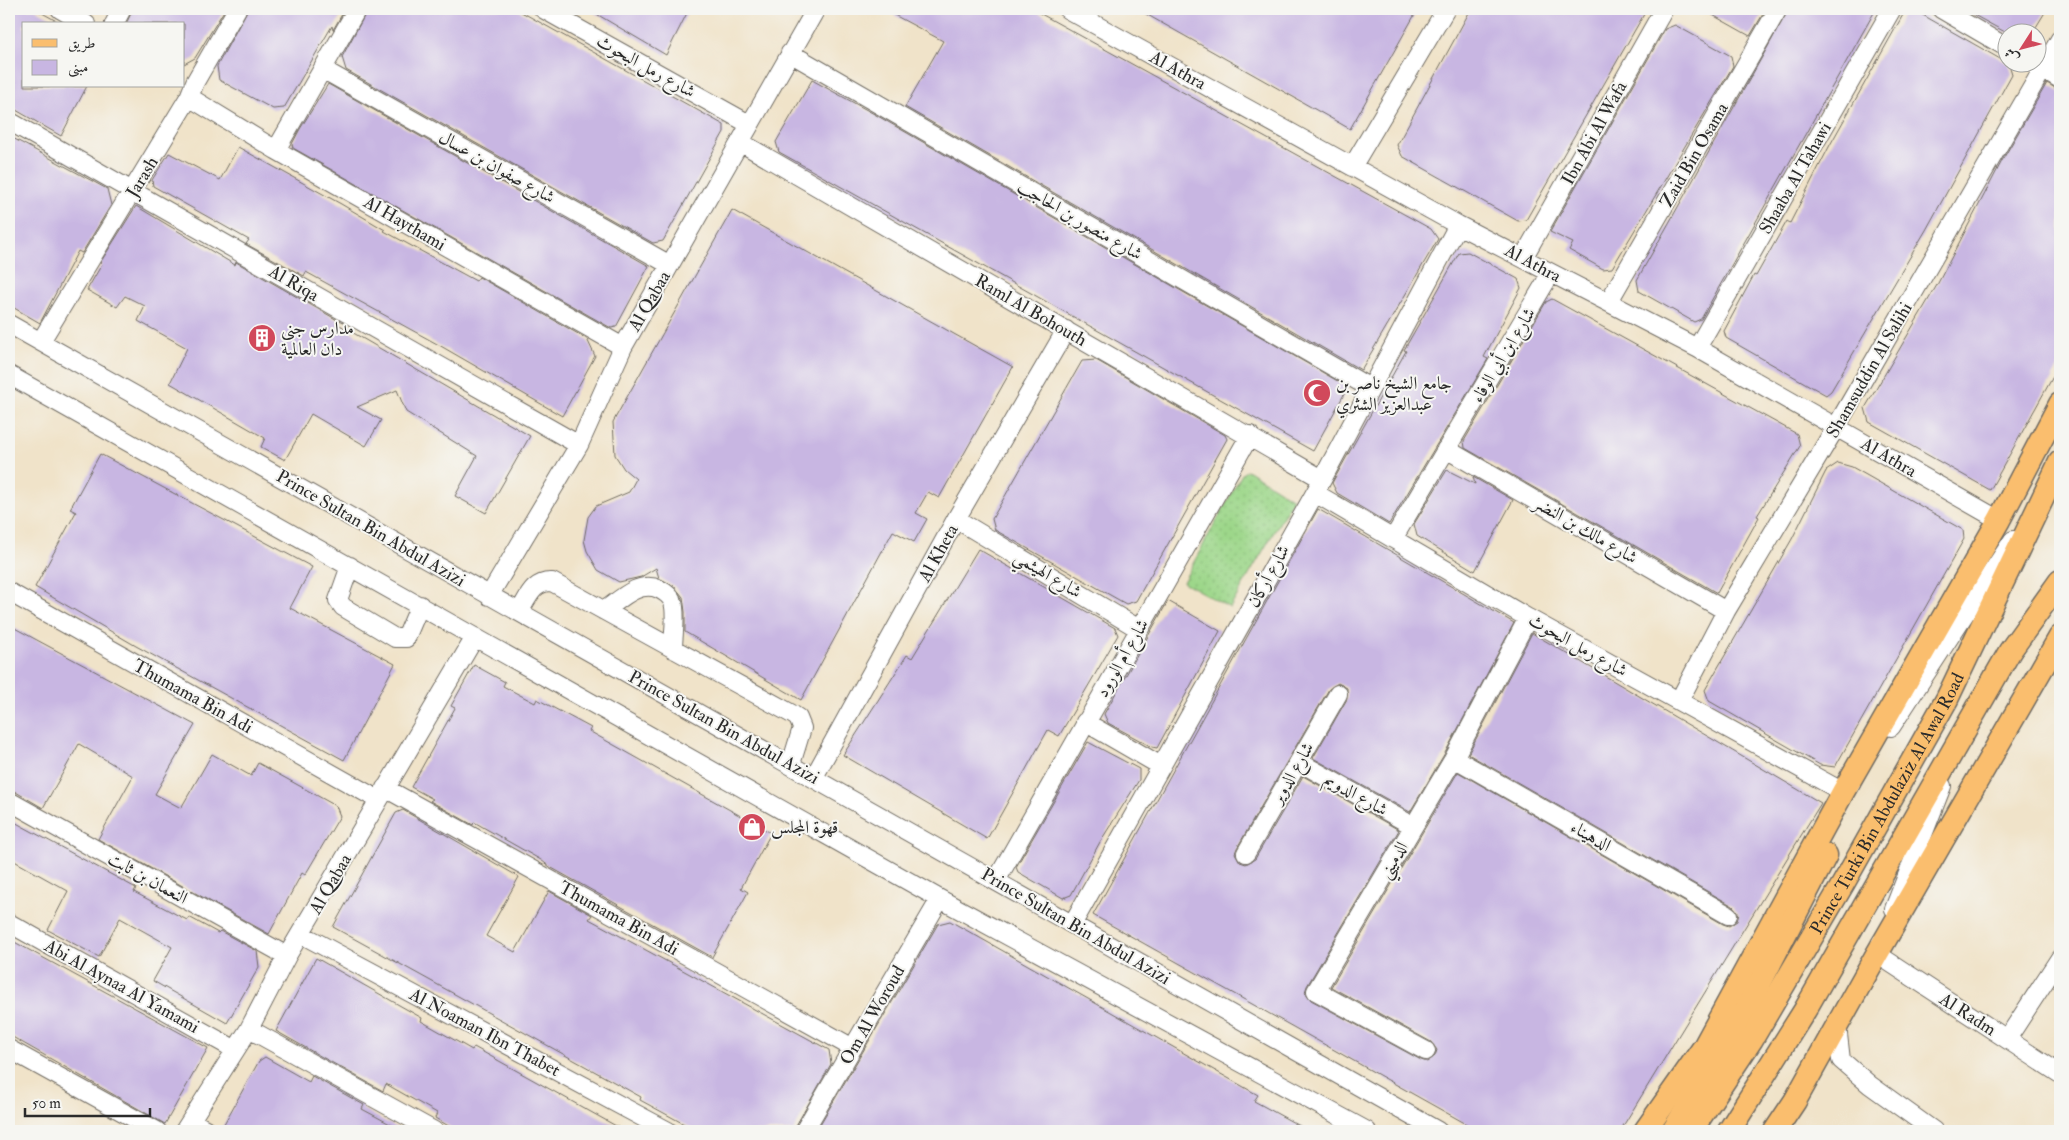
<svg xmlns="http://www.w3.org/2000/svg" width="2069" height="1140" font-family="'IM FELL Double Pica',Amiri,serif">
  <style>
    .garden { fill: url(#garden-dots); stroke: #64815a }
    .building { fill: #c8b6e2 }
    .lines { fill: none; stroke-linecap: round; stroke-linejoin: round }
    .minor-casing { stroke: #706b62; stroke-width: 20 }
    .major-casing { stroke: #706b62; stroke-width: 25 }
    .minor { stroke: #fff; stroke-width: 18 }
    .major { stroke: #fabe6e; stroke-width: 22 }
    .labels { text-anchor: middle; stroke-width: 4; stroke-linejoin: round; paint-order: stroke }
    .street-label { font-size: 18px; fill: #2b2b2b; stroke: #f6f6f2 }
    .poi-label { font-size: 18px; fill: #2b2b2b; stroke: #f6f6f2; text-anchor: start }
  </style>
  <defs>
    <pattern id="garden-dots" width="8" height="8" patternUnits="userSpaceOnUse" patternTransform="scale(1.25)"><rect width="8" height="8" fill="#9dd78a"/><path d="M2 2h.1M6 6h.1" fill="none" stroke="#87b977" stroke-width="1.8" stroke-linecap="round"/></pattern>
  </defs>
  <rect width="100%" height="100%" fill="#f6f6f2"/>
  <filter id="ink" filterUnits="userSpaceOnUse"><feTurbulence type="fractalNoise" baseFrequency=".02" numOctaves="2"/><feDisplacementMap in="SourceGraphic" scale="10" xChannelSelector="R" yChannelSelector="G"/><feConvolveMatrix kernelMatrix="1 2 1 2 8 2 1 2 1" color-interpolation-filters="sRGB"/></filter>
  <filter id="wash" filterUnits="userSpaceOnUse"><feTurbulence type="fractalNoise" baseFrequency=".0096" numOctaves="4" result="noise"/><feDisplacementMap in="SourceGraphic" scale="20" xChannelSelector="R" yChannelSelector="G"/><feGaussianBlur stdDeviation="1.12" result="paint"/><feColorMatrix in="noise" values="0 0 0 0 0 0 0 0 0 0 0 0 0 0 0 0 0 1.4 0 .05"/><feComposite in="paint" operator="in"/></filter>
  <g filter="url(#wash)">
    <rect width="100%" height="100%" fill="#f0e3c9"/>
    <!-- garden -->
    <path class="garden" d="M1247,470L1293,499L1230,608L1183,582L1242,474Z"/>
    <g id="blocks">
      <!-- building -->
      <path class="building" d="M9,9H35L62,24H24V86H87L61,136L9,106Z
        M133,9H225L195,58L184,64V24H126Z
        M248,9H345L333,30L332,26L284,108L273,109L219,80L217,66Z
        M368,9H516L724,125V132L663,241L653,243L346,70L342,57Z
        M588,9H689L666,55Z
        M883,9H1032L1431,229L1438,239L1361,370L905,107L943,41Z
        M1137,9H1418L1350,129Z
        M1471,9H1647L1526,220L1518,221L1402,156L1397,145Z
        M1702,9H1766L1750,36Z
        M1789,9H1876L1701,319L1694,322L1639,291L1637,280Z
        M1963,9H2047L2033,32H2005Z
        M1914,10L2009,64L2012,74L1926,230L1831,391L1826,395L1726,338L1724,331L1754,275L1756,276L1787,221L1790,223L1830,145L1904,13Z
        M1675,25L1731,56L1733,66L1612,268L1603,269L1569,250L1573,243L1550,232L1665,29Z
        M812,80L876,115L1348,387L1313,451L779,152L776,142Z
        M2047,83L2060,91V364L1990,490L1869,422L1865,408L1937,285L2003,159Z
        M328,84L649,266L616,327L611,328L293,148L292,144L300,129Z
        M9,136L107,189L111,205L82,253L78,251L40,323L9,305Z
        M238,147L341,204L385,230L384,231L476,281L479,277L587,339L595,356L562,416L439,345L306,272L304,276L246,244L249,240L153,186L152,180L169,153L220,180Z
        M136,206L235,265L236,262L339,321L338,324L530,436L486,513L455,496L477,456L406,412L397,390L357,407L381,420L366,446L311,414L285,460L261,447L265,438L170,383L187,348L138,321L145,306L125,296L117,307L87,290L102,264L100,263Z
        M732,210L1013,367L939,498L928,492L916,513L927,519L914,542L893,531L801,700L685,632V612L683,597L674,586L659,578L656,568L641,577L619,582L598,570L587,551L584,540L588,517L596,506L629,492L636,479L624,469L615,455L613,422Z
        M1468,252L1518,279L1521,288L1484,357L1488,359L1389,524L1337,493L1332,483L1406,351L1404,350L1459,253Z
        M1552,299L1797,434L1800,446L1757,516L1759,517L1717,593L1465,448L1464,441L1546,302Z
        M1096,360L1225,435L1227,439L1136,601L1126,604L995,530L992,519L1082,361Z
        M100,454L312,567L290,608L395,664L344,760L136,646L35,587L76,512L70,509Z
        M1838,463L1852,467L1963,530L1964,539L1835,767L1820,765L1709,701L1705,690L1792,539L1826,471Z
        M1447,470L1475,484L1473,477L1513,500L1475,571L1417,536L1414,524Z
        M1318,509L1514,623L1445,753L1410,812L1313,758L1347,699V688L1338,683L1329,689L1237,848L1235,853L1240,862L1246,864L1255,859L1303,776L1399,830L1307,986L1305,992L1311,1000L1421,1060L1427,1062L1435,1056L1437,1050L1431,1042L1331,987L1458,772L1723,924L1729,926L1737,921L1739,914L1733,906L1468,754L1532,633L1821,803L1620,1131H1479L1093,915Z
        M978,549L1115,628L1118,635L1059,736L1048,730L987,839L843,755L907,655L912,658Z
        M1168,601L1220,631L1157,748L1152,747L1108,723L1104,714Z
        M9,625L195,725L155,794L181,808L212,754L251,776L258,763L336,806L340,816L305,875L302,873L269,934L98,839L133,776L79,744L43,808L9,788Z
        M474,665L505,682L503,686L535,703L537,699L591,728L589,731L771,833L741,888L748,892L712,957L550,867L541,860L474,822L473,825L430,801L433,799L411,787L455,708L451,706Z
        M1088,742L1139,769V780L1100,842L1071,895L1063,898L1018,872L1016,867Z
        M403,810L519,877L486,936L515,952L549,891L592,915L589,919L829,1050L831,1064L793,1131H697L640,1100L641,1097L333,927L396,813Z
        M9,819L136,888L134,892L187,920L189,917L218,933L220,931L257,951L259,967L227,1023L153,981L172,947L120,918L99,957L48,930L68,891L9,858Z
        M950,921L1258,1095L1254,1101L1309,1131H816L938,924Z
        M9,939L208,1048L165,1124L9,1035Z
        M316,958L422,1018L421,1021L472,1050L474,1047L625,1131H457L435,1118L437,1113L386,1084L383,1091L322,1057L276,1031Z
        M265,1057L309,1082L312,1076L364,1105L362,1109L403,1131H220L259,1061Z"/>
    </g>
  </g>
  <g filter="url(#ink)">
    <use href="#blocks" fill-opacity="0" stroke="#706b62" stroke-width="1"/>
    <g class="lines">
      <defs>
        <path id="minor" d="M60,9L86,24
          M543,9L749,124
          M1067,9L1458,225L1697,348L1999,520
          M1941,9L2006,47
          M114,24L122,9
          M790,53L1370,388
          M2032,62L2060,79
          M324,70L670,265
          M189,97L276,150L623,347
          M9,121L579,445
          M740,142L1322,479
          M276,150L357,9
          M1352,167L1446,9
          M1523,258L1664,9
          M1609,301L1778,9
          M9,324L1438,1131
          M41,341L189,97L195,82L237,9
          M1697,348L1892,9
          M9,375L940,899L1367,1131
          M1446,449L1726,611
          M1315,493L1528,618L1843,792L1851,783
          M956,519L1139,629
          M1393,539L1551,273
          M350,566L338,600L343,607L395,638H406L420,605
          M9,592L377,799
          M489,596L579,445L623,347L816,9
          M604,611C620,600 638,580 659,589C665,592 670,595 673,602C677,615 673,635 673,649
          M519,612C528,598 533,581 552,582L792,714L798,718L802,728L791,764
          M1679,701L1726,611L1836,427L2060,39
          M1085,722L1161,766
          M1891,727L2013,540
          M1454,758L1728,915
          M1299,762L1413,826
          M814,777L956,519L1066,330
          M385,788L853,1048
          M9,801L287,956
          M1246,853L1338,694
          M996,881L1250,435
          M1894,909L1942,786
          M9,923L234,1049
          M1073,923L1315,493L1458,225
          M301,934L668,1131
          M1881,942L1877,954L2060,1074
          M1837,1026L1841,1060L1870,1085L1934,1131
          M249,1029L434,1131
          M2007,1039L2060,958
          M9,1049L157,1131
          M1426,1051L1316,991L1454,758L1528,618
          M191,1121L209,1131
          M184,1131L249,1029L287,956L475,637
          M804,1131L940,899"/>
        <g id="major">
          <path d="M1645,1131L1704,1047L1843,792L1999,520L2060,404"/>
          <path d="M1673,1131L1746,1010L1826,855"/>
          <path id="s1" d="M1691,1131L1752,1039L1843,884L1947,699L2060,462"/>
          <path d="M1729,1131L1805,1010L2010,651L2060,581"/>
          <path d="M1775,1131L1795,1101L1877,954L2060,637"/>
        </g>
      </defs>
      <!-- minor casing -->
      <use href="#minor" class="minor-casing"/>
      <!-- major casing -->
      <use href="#major" class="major-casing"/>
      <!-- minor -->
      <use href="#minor" class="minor"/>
      <!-- major -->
      <use href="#major" class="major"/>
    </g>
  </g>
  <!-- icons -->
  <defs>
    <symbol id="building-disc" viewBox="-11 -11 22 22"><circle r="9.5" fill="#d1495b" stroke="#f6f6f2"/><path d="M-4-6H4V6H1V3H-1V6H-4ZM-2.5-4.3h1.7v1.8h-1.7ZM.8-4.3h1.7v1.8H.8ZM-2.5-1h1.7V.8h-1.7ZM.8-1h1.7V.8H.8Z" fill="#fff"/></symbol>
    <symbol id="mosque-disc" viewBox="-11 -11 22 22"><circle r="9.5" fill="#d1495b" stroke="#f6f6f2"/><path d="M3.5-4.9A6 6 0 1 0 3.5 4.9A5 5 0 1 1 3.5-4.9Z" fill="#fff"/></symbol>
    <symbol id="shop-disc" viewBox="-11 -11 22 22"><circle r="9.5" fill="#d1495b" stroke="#f6f6f2"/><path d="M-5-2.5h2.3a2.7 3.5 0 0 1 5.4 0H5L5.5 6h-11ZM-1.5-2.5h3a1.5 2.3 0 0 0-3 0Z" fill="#fff"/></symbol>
  </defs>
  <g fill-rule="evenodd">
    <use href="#building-disc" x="246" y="322" width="32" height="32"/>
    <use href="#mosque-disc" x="1301" y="377" width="32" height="32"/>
    <use href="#shop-disc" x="736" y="811" width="32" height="32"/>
  </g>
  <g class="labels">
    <!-- street labels -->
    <g class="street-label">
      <text transform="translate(646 66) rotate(29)" y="6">شارع رمل البحوث</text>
      <text transform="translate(1178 70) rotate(29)" y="6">Al Athra</text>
      <text transform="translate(1594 133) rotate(-61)" y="6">Ibn Abi Al Wafa</text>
      <text transform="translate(1694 155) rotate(-60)" y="6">Zaid Bin Osama</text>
      <text transform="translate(497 167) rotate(29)" y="6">شارع صفوان بن عسال</text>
      <text transform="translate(142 177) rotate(-59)" y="6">Jarash</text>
      <text transform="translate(1795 178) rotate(-60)" y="6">Shaaba Al Tahawi</text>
      <text transform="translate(1080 220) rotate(30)" y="6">شارع منصور بن الحاجب</text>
      <text transform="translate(405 223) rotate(30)" y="6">Al Haythami</text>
      <text transform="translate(1533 263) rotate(28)" y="6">Al Athra</text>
      <text transform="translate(294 283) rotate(30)" y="6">Al Riqa</text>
      <text transform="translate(649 301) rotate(-60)" y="6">Al Qabaa</text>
      <text transform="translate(1031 310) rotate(30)" y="6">Raml Al Bohouth</text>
      <text transform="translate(1503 355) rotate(-59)" y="6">شارع ابن أبي الوفاء</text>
      <text transform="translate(1869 370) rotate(-60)" y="6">Shamsuddin Al Salihi</text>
      <text transform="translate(1889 457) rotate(30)" y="6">Al Athra</text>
      <text transform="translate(371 528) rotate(30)" y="6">Prince Sultan Bin Abdul Azizi</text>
      <text transform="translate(1586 530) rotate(30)" y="6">شارع مالك بن النضر</text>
      <text transform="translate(938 553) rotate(-61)" y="6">Al Kheta</text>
      <text transform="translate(1048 574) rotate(31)" y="6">شارع الهيثمي</text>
      <text transform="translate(1268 576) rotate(-61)" y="6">شارع أركان</text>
      <text transform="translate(1578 645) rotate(29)" y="6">شارع رمل البحوث</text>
      <text transform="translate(1122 658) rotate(-60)" y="6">شارع أم الورود</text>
      <text transform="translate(193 696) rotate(29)" y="6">Thumama Bin Adi</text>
      <text transform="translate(724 727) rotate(29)" y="6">Prince Sultan Bin Abdul Azizi</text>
      <text transform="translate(1292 773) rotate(-60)" y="6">شارع الدوير</text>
      <text transform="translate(1356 794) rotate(29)" y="6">شارع الدويم</text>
      <text dy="6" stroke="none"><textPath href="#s1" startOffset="382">Prince Turki Bin Abdulaziz Al Awal Road</textPath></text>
      <text transform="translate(1591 836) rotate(30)" y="6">الدهيناء</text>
      <text transform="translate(1393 860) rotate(-59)" y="6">الدميني</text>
      <text transform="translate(148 878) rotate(29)" y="6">النعمان بن ثابت</text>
      <text transform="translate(330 884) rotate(-60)" y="6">Al Qabaa</text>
      <text transform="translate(619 918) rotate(29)" y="6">Thumama Bin Adi</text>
      <text transform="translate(1076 926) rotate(30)" y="6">Prince Sultan Bin Abdul Azizi</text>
      <text transform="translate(122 986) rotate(29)" y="6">Abi Al Aynaa Al Yamami</text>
      <text transform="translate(1968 1014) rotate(33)" y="6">Al Radm</text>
      <text transform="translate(872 1015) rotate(-60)" y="6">Om Al Woroud</text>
      <text transform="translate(485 1032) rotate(28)" y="6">Al Noaman Ibn Thabet</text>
    </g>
    <!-- poi labels -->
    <g class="poi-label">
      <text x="281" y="334">مدارس جنى<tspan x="281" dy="21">دان العالمية</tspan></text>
      <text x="1336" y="389">جامع الشيخ ناصر بن<tspan x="1336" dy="21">عبدالعزيز الشثري</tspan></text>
      <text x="771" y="833">قهوة المجلس</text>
    </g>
  </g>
  <!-- margin -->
  <rect width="2069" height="1140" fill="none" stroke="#f6f6f2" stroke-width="30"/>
  <!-- legend -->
  <rect x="22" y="22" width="162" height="65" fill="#f6f6f2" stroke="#a5a5a2"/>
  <rect x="32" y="39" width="25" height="8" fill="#fabe6e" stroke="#a5a5a2"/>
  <text x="68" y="48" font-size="15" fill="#2b2b2b">طريق</text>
  <rect x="32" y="60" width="25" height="15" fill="#c8b6e2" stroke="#a5a5a2"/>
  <text x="68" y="72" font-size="15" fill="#2b2b2b">مبنى</text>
  <!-- north arrow -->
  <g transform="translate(2022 48) rotate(234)"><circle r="24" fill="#f6f6f2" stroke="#a5a5a2"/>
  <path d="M0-4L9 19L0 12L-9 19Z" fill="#d1495b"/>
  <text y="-8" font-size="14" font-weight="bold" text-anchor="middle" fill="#2b2b2b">ش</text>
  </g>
  <!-- scale -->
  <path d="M25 1108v8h125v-8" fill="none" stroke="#2b2b2b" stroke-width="2.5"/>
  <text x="32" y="1108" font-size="15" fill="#2b2b2b" stroke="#f6f6f2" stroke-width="4" paint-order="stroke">50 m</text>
</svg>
